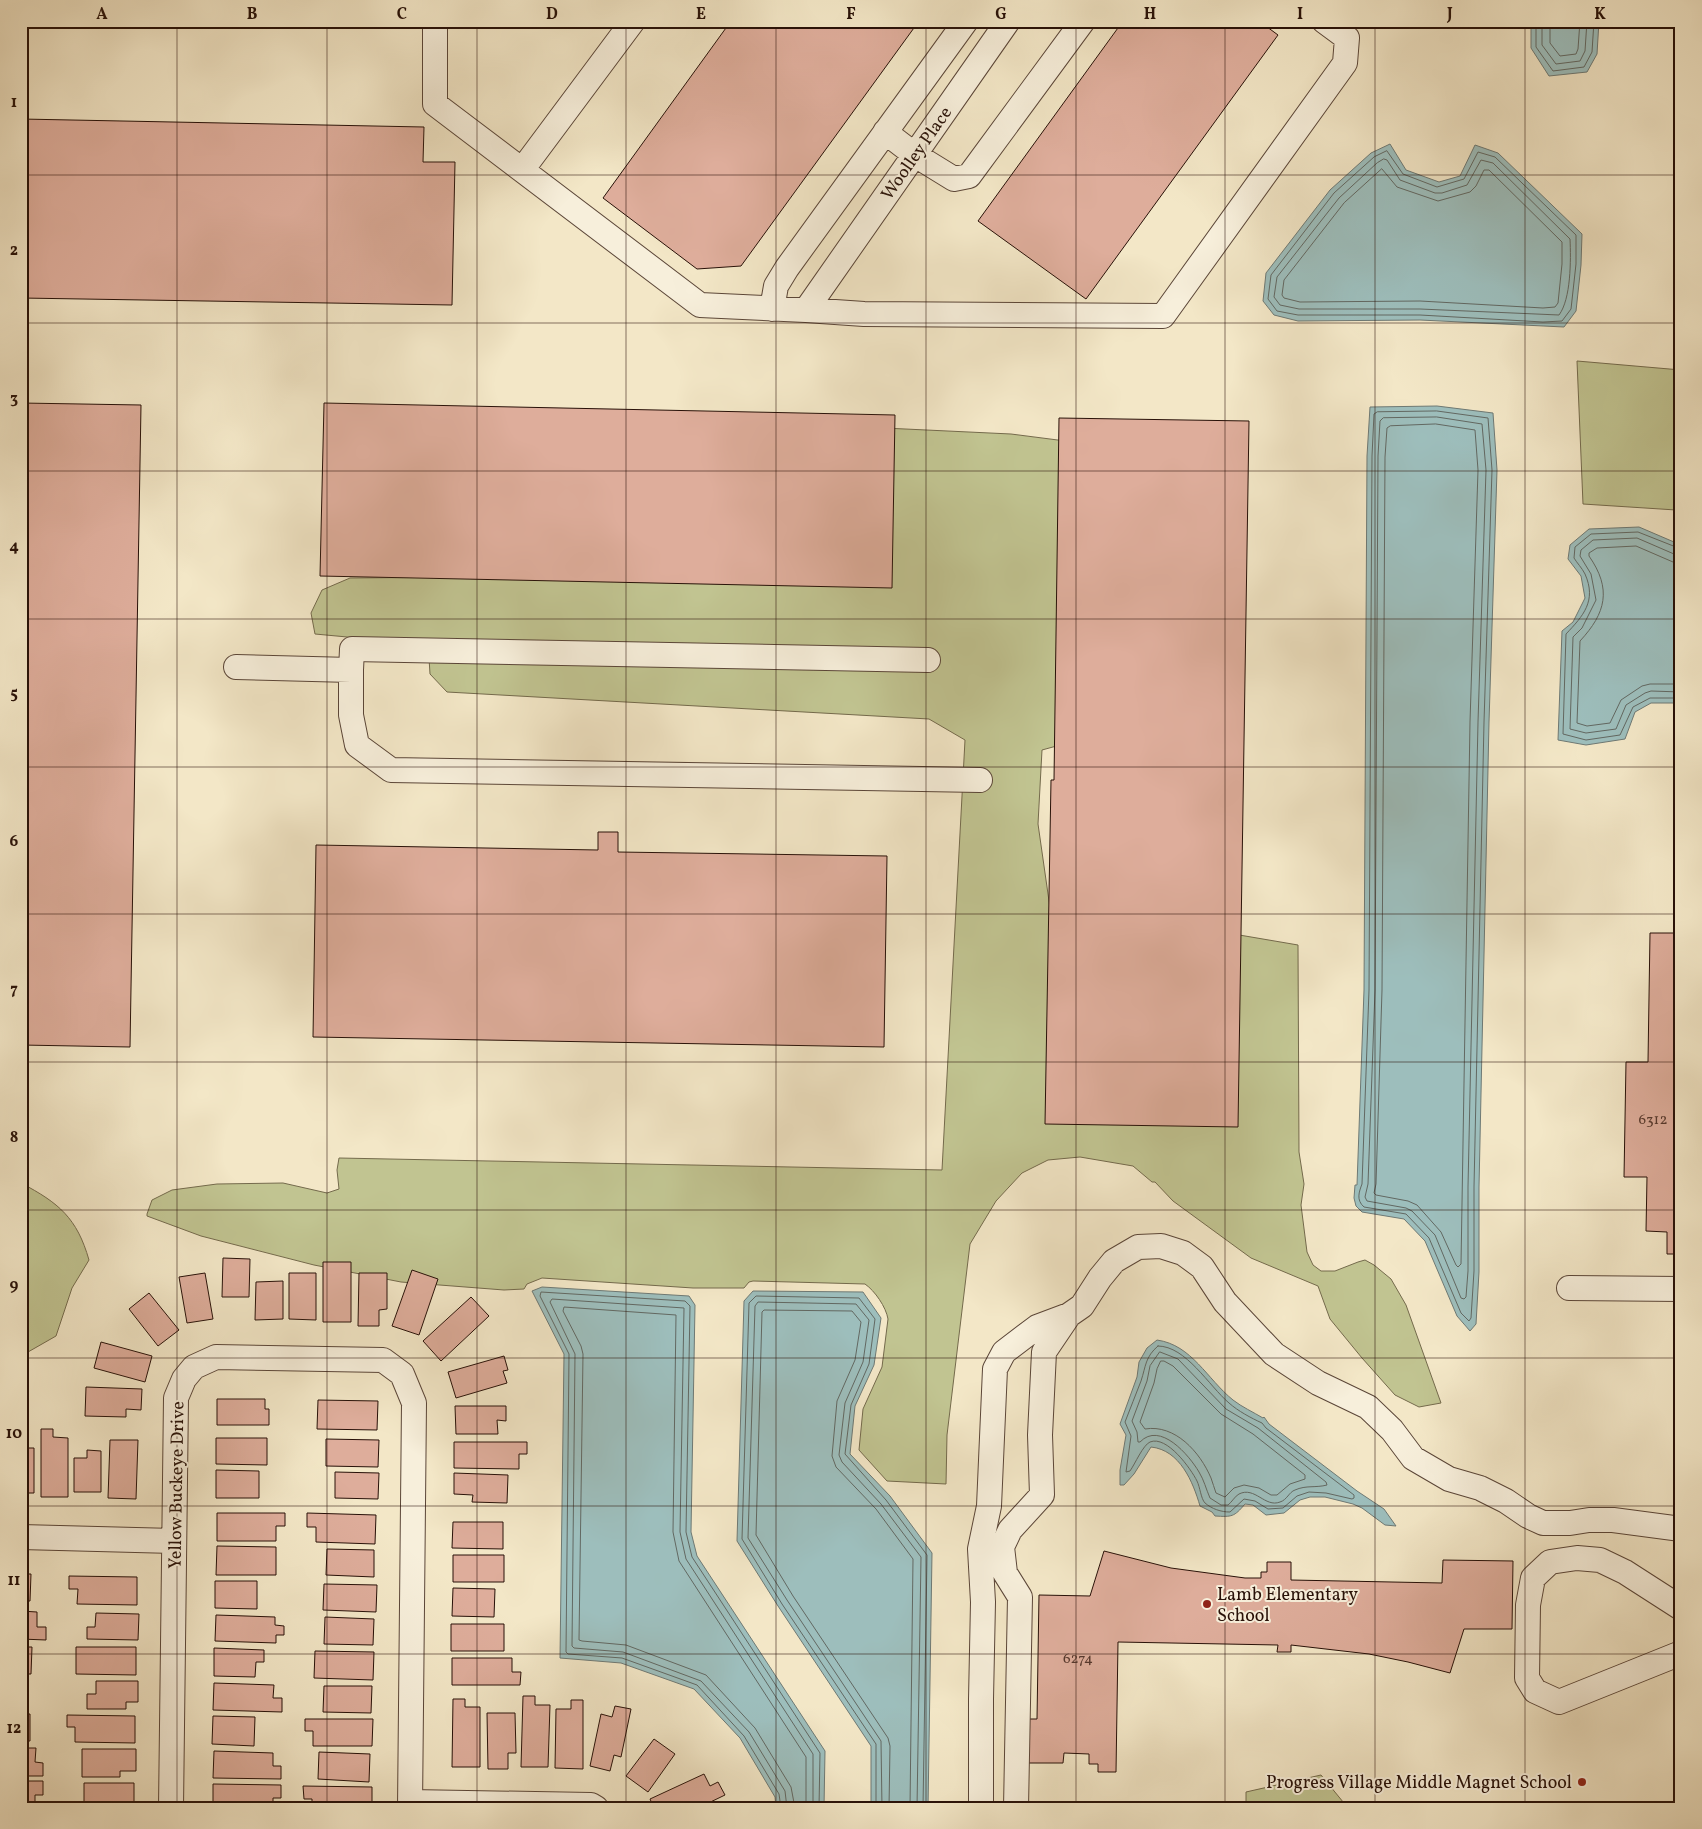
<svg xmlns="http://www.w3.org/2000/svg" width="1702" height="1829" font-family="Vollkorn,serif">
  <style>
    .green { fill: #c1c491; stroke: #746a4c }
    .water { fill: #9dbebc; stroke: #6e7974 }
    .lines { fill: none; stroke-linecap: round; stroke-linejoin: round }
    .shore { stroke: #626862; stroke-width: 1 }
    .building { fill: #dead9b; stroke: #281108 }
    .minor-casing { stroke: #5b4638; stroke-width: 26 }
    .minor { stroke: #f7efdb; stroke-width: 24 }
    .grid { fill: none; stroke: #281108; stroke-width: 1; stroke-opacity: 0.55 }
    .poi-dot { fill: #8f2418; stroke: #f7efdb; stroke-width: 2 }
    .labels { text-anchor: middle; stroke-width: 4; stroke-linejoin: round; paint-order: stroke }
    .number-label { font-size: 15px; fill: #56382d }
    .street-label { font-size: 18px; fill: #281108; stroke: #f7efdb }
    .poi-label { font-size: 18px; fill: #281108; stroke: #f7efdb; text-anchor: start }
    .neatline { fill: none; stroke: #281108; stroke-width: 2 }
    .grid-label { font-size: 16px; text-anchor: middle; font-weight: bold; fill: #281108 }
  </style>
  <rect width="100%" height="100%" fill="#f3e7c7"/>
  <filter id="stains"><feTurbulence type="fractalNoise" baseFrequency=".004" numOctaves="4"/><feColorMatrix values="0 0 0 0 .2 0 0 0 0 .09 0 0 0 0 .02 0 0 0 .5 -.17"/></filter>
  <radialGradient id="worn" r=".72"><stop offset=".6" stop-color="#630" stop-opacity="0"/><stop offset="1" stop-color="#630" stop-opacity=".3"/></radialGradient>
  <!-- green -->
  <path class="green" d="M1577,361L1681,370V514L1676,510L1583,504Z
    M672,418L1011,434L1151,452L1071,742L1042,750L1038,824L1052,922H1163L1298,945L1299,1152L1304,1184L1301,1205L1307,1252L1313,1265L1321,1271H1335L1358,1262L1365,1260L1374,1265L1391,1279L1406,1305L1441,1403L1419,1407L1395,1395L1362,1358L1330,1319L1318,1286L1251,1258L1173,1201L1155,1182H1152L1133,1166L1080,1157L1048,1160L1022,1173L996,1201L970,1244L947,1435L946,1484L887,1481L859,1450L863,1409L882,1367L888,1319C886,1307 875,1291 865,1284L753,1281L749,1282L744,1288H693L542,1278L527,1284L524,1289L504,1290L401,1282L314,1265L201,1236L147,1216V1214L152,1200L172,1190L217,1184L283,1183L327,1193L339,1189L337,1170L339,1158L942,1170L965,740L929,719L447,692L430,674L429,658L401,642L315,634L311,613L322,590L350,578L469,577Z
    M21,1183C59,1203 77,1218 89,1260L72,1288L56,1336L21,1356Z
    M1321,1775L1348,1808H1246V1792Z"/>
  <!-- water -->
  <path class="water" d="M1531,21H1599L1597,54L1587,72L1549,76L1531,48Z
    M1390,144L1406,170L1439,182L1460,176L1475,145L1498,153L1582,234L1581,265L1576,311L1564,327L1420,320L1298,321L1274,315L1263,301L1266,273L1330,190L1371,153Z
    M1437,406L1493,413L1497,470L1489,722L1479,1187V1272L1476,1324L1470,1331L1457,1316L1425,1241L1404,1219L1362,1212L1356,1206L1354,1198L1355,1185H1357L1364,990L1367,456L1370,407Z
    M1639,527L1681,545V703H1651L1635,712L1625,739L1586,745L1558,740L1562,631L1573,622L1585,598L1581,576L1568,559L1570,545L1589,529Z
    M542,1287L689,1296L695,1305L691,1532L697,1556L825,1751L824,1808H776L775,1797L740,1738L694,1689L621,1663L560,1658L564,1354L532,1291Z
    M753,1291L863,1292L881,1318L874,1365L855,1406L850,1454L890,1496L932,1553L928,1808H871V1746L778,1606L737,1541L744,1301Z
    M1157,1340C1192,1345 1207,1379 1233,1400C1242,1407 1253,1412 1263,1418L1264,1417L1269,1424L1357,1491L1384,1509L1396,1526L1385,1525L1362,1508L1353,1504L1325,1497H1310L1300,1500L1284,1513L1266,1515L1253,1505L1245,1504C1234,1517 1232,1517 1215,1516L1212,1512L1200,1506C1193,1482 1180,1450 1151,1447L1134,1474L1124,1485H1120V1470L1126,1435L1120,1424L1137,1377L1139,1362L1147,1348Z"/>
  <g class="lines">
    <!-- shore -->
    <path class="shore" d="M1536,21V47L1553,71L1584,67L1592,52L1594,21
      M1542,21V45L1556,64L1580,61L1585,51L1587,21
      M1550,21V43L1560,56L1576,54L1578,49L1580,21
      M1387,151L1403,174L1437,187L1464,179L1478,152L1495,157L1576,235V264L1571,309L1562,321L1543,322L1420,315H1298L1277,311L1268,299L1271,275L1334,193L1374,157Z
      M1384,159L1387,160L1400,180L1435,193H1442L1467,185L1481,160L1493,163L1570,239C1571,260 1571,299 1559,315L1420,309H1299L1280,305L1274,297L1277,277L1339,198L1377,163Z
      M1382,169L1397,187L1438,201L1470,192L1476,186L1484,170H1489L1562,242V264L1558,303L1555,307L1543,308L1420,301L1300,302L1284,298L1282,295L1284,280L1344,203Z
      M1437,411L1488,418L1492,470L1484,722L1474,1187V1271L1471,1318L1469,1321L1461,1313L1429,1238L1406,1214L1364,1207C1356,1200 1359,1192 1362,1184L1369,990L1372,456L1374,414L1377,412Z
      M1437,417L1482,424L1486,470L1478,722L1468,1187V1271L1466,1297L1464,1299L1461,1298L1435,1235L1412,1211L1406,1208L1367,1201L1365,1197L1368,1184L1375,990L1378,456L1380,421L1383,418Z
      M1436,424L1475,430L1478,470L1470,722L1461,1264L1458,1267L1456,1265L1441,1232L1417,1205L1408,1201L1376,1195L1374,1193L1376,1184L1382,990L1385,457L1387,428L1390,426Z
      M1681,549L1638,532L1591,534L1575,547L1574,558C1577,563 1582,568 1585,574C1597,601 1583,616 1566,634L1563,734L1586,740L1620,735L1633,707L1650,698H1681
      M1681,555L1674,554L1637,538L1593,540L1581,550L1580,556L1591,574L1596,600L1582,628L1573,637L1570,729L1586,733L1616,729L1626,705L1645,693L1651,691L1681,692
      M1681,563L1673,562L1636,546L1597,548L1589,553V556C1612,589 1606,613 1580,641L1577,723L1587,726L1610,723L1621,700L1642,686L1650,684H1681
      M1158,1346C1186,1346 1209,1386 1229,1403C1238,1411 1251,1418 1262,1423L1266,1428L1354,1495V1498L1352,1499L1326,1493L1309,1492L1297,1496L1283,1508L1268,1509L1255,1501L1244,1499L1230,1512C1221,1512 1212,1509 1205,1503C1201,1499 1200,1487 1197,1481C1191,1469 1167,1435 1150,1442C1143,1445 1135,1464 1130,1471L1126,1472L1131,1436L1125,1422C1130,1408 1136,1395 1141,1381C1146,1366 1145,1357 1158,1346Z
      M1160,1352L1178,1359L1226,1409L1258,1428L1326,1482L1327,1485C1316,1488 1306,1485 1295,1490C1289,1492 1287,1500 1280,1502C1265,1508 1255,1486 1239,1494C1235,1496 1232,1502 1228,1505H1221L1210,1498C1206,1489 1204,1480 1199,1472C1189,1455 1160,1421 1140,1442H1138L1137,1432L1132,1421L1147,1381L1150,1366Z
      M1161,1361H1164L1173,1366L1221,1414L1253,1434L1305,1475V1479L1290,1484L1277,1495H1271L1259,1488L1244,1485L1234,1488L1225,1497L1216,1493C1214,1488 1213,1483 1211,1478C1200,1452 1175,1424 1145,1429L1140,1422L1154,1383L1157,1369Z
      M781,1808L779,1794L744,1736L697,1685L622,1658L568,1654L566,1652L569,1354L540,1296L541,1292L685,1301L690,1306L686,1532L692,1557L820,1753L819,1808
      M787,1808L785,1791L749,1732L701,1681L623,1652L574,1648L572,1646L575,1354L550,1302L552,1299L684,1308L680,1532L686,1559L813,1754V1808
      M795,1808L791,1787L755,1728L706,1675L626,1645L582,1641L579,1640L583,1354L581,1346L563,1311L564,1307L676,1315L673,1532L679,1561L806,1757V1808
      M876,1808V1744L782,1604L742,1539L749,1303L756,1296L859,1298L875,1319L869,1364L851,1405L845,1454L886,1500L927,1555L923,1808
      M882,1808L881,1741L787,1600L748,1538L755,1306L758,1302L856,1304L869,1320L863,1362L845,1403L839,1455L842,1462L881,1504L921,1557L917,1808
      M889,1808L890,1746L888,1738L793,1596L756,1535L762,1312L764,1310L852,1311L861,1322L855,1360L837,1401L832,1456L836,1467L876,1509L913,1559L910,1808"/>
  </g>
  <!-- building -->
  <path class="building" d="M731,21H919L741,266L697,269L603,198Z
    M1123,21H1259L1278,35L1086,299L978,221Z
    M21,119L424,127L423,162H455L452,305L21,298Z
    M21,403L141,405L130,1047L21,1045Z
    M324,403L895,415L892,588L320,576Z
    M1059,418L1249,421L1238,1127L1045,1124L1051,780H1054Z
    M598,832H618V852L887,856L884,1047L313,1037L316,845L598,850Z
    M1650,933H1681V1254H1667V1232L1646,1231L1647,1177H1624L1626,1062H1648Z
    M223,1258L250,1259L249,1297H222Z
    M323,1262H351V1322H323Z
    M412,1270L438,1279L419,1335L392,1326Z
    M205,1273L213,1319L187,1323L179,1277Z
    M289,1273H316V1320L289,1319Z
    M359,1273H387V1309L379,1310V1326H358Z
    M283,1281V1319L255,1320L256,1282Z
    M149,1293L179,1330L158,1346L129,1309Z
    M471,1297L489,1316L441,1361L423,1341Z
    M101,1342L152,1356L145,1382L94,1368Z
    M504,1356L508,1370L503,1371L507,1383L456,1398L448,1372Z
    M86,1387L142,1389L141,1410L126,1409V1417L85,1416Z
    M217,1399H265V1409H269V1425H217Z
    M318,1400L378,1401L377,1430L317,1429Z
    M455,1406H506V1421L497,1420L498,1434H456Z
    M41,1429H53V1437L68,1438V1497H41Z
    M216,1438H267V1465L216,1464Z
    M326,1439L379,1440L378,1467L326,1466Z
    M110,1440H138L136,1499L108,1498Z
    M454,1442H527V1454H519V1469L454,1468Z
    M21,1448H34V1493H21Z
    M87,1450L101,1451V1492H74V1458H87Z
    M216,1470L259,1471V1498H216Z
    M335,1472L379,1473L378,1499L335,1498Z
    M454,1473L508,1475L507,1503L472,1502L473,1495L454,1494Z
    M217,1513H285V1526H276V1541H217Z
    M307,1513L376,1515L375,1544L316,1542V1527H307Z
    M453,1522H503V1549L452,1548Z
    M217,1546L276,1547V1575H216Z
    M327,1549L374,1550V1577L326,1575Z
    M1104,1551L1171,1568L1245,1578H1261V1572H1267V1562H1291V1580L1442,1583L1443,1560L1513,1561L1512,1629H1464L1450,1673L1408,1662L1369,1654L1291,1645V1652H1277L1278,1645L1118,1642L1116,1772H1098V1764H1089V1754L1064,1753L1063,1763H1028L1029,1719H1037L1039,1595L1090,1596Z
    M453,1555H504V1582H453Z
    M21,1574H31L30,1601H21Z
    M69,1576L137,1577V1605L77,1604L78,1589H69Z
    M215,1581H257V1609L215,1608Z
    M324,1584L377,1585L376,1612L323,1610Z
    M453,1588L495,1589L494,1617L452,1616Z
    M21,1611L37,1612V1627H46V1640L21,1639Z
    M96,1613L139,1614L138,1640L87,1639V1627H95Z
    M216,1615L275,1617V1625L284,1626V1635H276V1643L215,1641Z
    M325,1617L374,1619L373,1645L324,1644Z
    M451,1624H504V1651H451Z
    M21,1647H32L31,1674H21Z
    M76,1647H136V1675L76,1674Z
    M214,1648L264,1650V1662H256L255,1677L214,1676Z
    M315,1651L374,1652L373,1680L314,1678Z
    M452,1658H512V1672H521L520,1685H452Z
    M96,1681H138V1702H126V1709H87V1694H96Z
    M214,1683L274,1685L273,1698H282V1712L213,1710Z
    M324,1686H372L371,1713L323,1712Z
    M523,1696H535V1705H550L548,1767H521Z
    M453,1699H465V1707H480V1767H452Z
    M571,1700H583V1769L555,1768L556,1709H571Z
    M615,1706L631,1709L621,1757L614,1755L610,1771L590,1766L601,1714L612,1717Z
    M487,1713H515L516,1753H508V1769H488Z
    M21,1714H30V1741H21Z
    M67,1715L135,1716V1743L75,1742V1727H67Z
    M213,1716L255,1717L254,1746L212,1744Z
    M305,1719H373L372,1746H313V1731H305Z
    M654,1739L675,1754L648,1792L626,1776Z
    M21,1748H36L35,1762L43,1763V1776H21Z
    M82,1749H136V1771H120V1777H82Z
    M214,1751L273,1753V1766H281V1779L213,1778Z
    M319,1752L370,1754L369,1782L318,1779Z
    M704,1774L710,1786L718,1782L725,1795L698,1808H654L650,1799Z
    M21,1781H43V1795H35V1808H21Z
    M84,1783H134V1808H84Z
    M213,1784L281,1785V1798H273V1808H213Z
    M303,1786L372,1787V1808H312V1799H304Z"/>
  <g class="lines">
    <defs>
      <path id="minor" d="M435,21V104L700,305L806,310
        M1008,21L806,310L864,314L1163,316L1345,63L1347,38L1324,21
        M885,132L915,155L954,179L969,176L1083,21
        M522,170L633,21
        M772,309L776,286L787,268L966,21
        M236,667L351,670V715L357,745L391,770L980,780
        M351,670L352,649L928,660
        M1569,1288L1681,1289
        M21,1537L174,1541
        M1681,1608L1625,1572L1600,1560L1577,1558L1550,1562L1533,1578L1528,1605L1527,1678L1535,1691L1559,1702L1681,1653
        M410,1802L591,1805L596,1808
        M171,1808L176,1398L184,1379L194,1367L216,1357L383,1360L402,1374L414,1403L410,1808
        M981,1808V1699L983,1602L980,1549L989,1506L995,1369L1004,1352L1037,1327L1069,1315L1082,1306L1100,1278L1114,1261L1138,1247L1161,1246L1183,1253L1202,1267L1225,1302L1274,1354L1318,1383L1368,1407L1392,1430L1413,1458L1449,1479L1480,1488L1506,1501L1528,1516L1543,1523H1570L1589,1520H1613L1681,1529
        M1016,1808L1020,1597L1005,1573L1002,1547L1010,1530L1042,1495L1040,1435L1044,1352L1069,1315"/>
    </defs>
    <!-- minor casing -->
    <use href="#minor" class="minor-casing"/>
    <!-- minor -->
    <use href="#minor" class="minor"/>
  </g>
  <!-- grid -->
  <path class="grid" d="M177,21V1808M327,21V1808M477,21V1808M626,21V1808M776,21V1808M926,21V1808M1076,21V1808M1225,21V1808M1375,21V1808M1525,21V1808M21,175H1681M21,323H1681M21,471H1681M21,619H1681M21,767H1681M21,914H1681M21,1062H1681M21,1210H1681M21,1358H1681M21,1506H1681M21,1654H1681"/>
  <!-- markers -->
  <g class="poi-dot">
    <circle cx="1207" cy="1604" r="5"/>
    <circle cx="1582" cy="1782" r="5"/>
  </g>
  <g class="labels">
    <!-- number labels -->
    <g class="number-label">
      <text x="1653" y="1124">6312</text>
      <text x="1078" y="1663">6274</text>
    </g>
    <!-- street labels -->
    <g class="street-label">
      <text transform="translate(916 153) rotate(-55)" y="6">Woolley Place</text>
      <text transform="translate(176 1485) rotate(-89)" y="6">Yellow Buckeye Drive</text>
    </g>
    <!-- poi labels -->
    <g class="poi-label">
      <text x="1217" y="1600">Lamb Elementary<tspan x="1217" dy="21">School</tspan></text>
      <text x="1572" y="1788" text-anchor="end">Progress Village Middle Magnet School</text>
    </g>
  </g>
  <!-- margin -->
  <rect width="1702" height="1829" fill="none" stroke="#f3e7c7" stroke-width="55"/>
  <rect x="28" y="28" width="1646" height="1774" class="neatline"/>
  <g class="grid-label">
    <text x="102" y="19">A</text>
    <text x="252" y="19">B</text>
    <text x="402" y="19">C</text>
    <text x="552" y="19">D</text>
    <text x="701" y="19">E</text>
    <text x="851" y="19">F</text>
    <text x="1001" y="19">G</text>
    <text x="1150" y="19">H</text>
    <text x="1300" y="19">I</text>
    <text x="1450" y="19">J</text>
    <text x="1600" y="19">K</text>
    <text x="14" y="107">1</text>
    <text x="14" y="255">2</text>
    <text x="14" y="403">3</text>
    <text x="14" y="551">4</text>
    <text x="14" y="698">5</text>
    <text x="14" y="846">6</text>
    <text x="14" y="994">7</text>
    <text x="14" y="1142">8</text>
    <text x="14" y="1290">9</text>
    <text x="14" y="1438">10</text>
    <text x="14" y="1585">11</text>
    <text x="14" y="1733">12</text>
  </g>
  <rect width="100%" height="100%" filter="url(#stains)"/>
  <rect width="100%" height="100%" fill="url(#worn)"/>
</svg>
